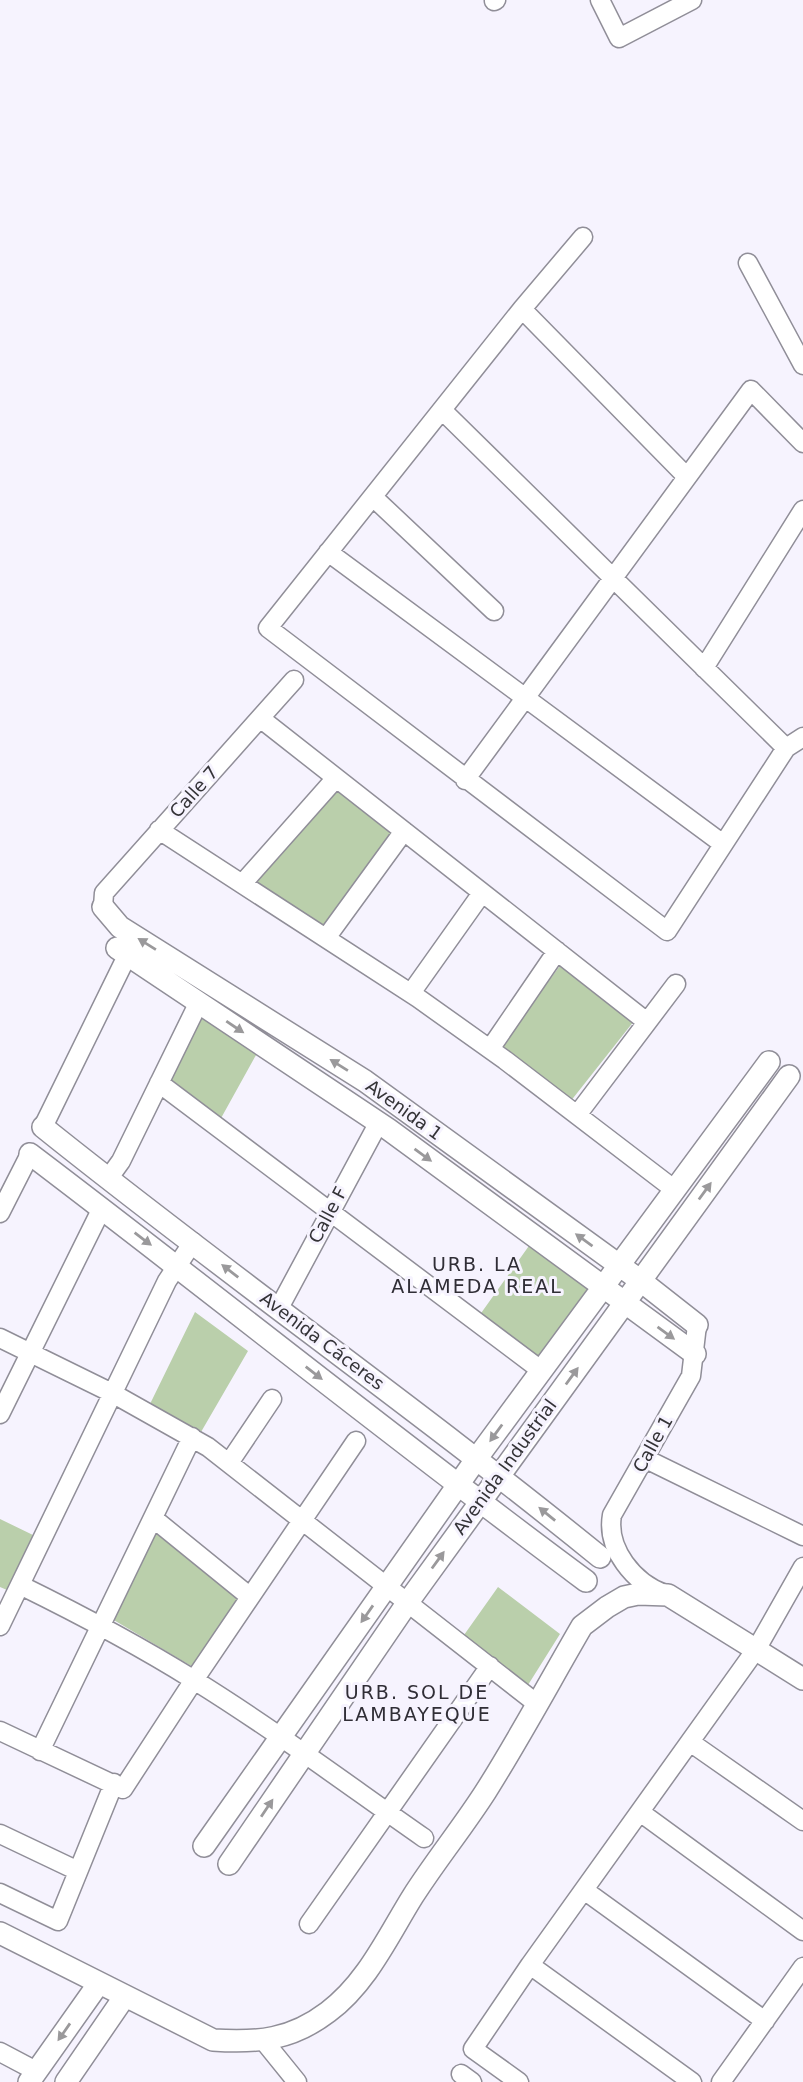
<svg xmlns="http://www.w3.org/2000/svg" width="803" height="2082" font-family="'DejaVu Sans',sans-serif">
  <style>
    .green { fill: #bacfab }
    .lines { fill: none; stroke-linecap: round; stroke-linejoin: round }
    .minor-casing { stroke: #908e98; stroke-width: 21 }
    .tertiary-casing { stroke: #908e98; stroke-width: 24 }
    .minor { stroke: #fff; stroke-width: 18 }
    .tertiary { stroke: #fff; stroke-width: 21 }
    .oneway { fill: #9a999b }
    .labels { text-anchor: middle; stroke-width: 6; stroke-linejoin: round; paint-order: stroke }
    .street-label { font-size: 18px; fill: #343337; stroke: #f6f3fe }
    .neighbourhood-label { font-size: 19px; letter-spacing: 2px; fill: #302e36; stroke: #f6f3fe }
  </style>
  <rect width="100%" height="100%" fill="#f6f3fe"/>
  <!-- green -->
  <path class="green" d="M337,789L394,832L324,930L252,884Z
    M562,963L634,1021L570,1102L501,1046Z
    M202,1009L261,1046L220,1120L168,1080Z
    M531,1243L594,1290L543,1362L479,1316Z
    M195,1312L248,1351L201,1432L150,1404Z
    M0,1519L33,1535L7,1590L0,1587Z
    M155,1528L241,1597L193,1667L112,1619Z
    M498,1587L560,1634L528,1685L464,1635Z"/>
  <g class="lines">
    <defs>
      <path id="minor" d="M600,0L619,38L692,0
        M494,1L496,0
        M583,237L522,309L268,628L667,931L786,748L803,737
        M748,263L803,365
        M522,309L687,477
        M442,410L786,748
        M373,497L494,611
        M328,552L723,844
        M704,668L803,510
        M260,718L647,1022
        M465,780L751,390L803,443
        M159,830L418,998L505,1060L675,1190
        M242,884L336,778
        M103,907L104,893L294,680
        M326,938L404,831
        M411,993L482,893
        M490,1049L557,951
        M159,1083L542,1371
        M577,1115L676,984
        M43,1127L123,964
        M108,1179L121,1161L195,1010
        M0,1213L30,1154
        M279,1308L379,1122
        M0,1338L112,1393L208,1447L536,1703
        M0,1414L102,1208
        M646,1459L803,1536
        M229,1463L272,1399
        M153,1518L249,1596
        M20,1585C79,1614 138,1645 194,1680C273,1729 348,1785 424,1838
        M665,1594C634,1583 606,1549 612,1515L691,1376L697,1325
        M0,1626L167,1281L193,1242
        M0,1731L123,1789L194,1680L356,1441
        M690,1742L803,1821
        M40,1751L192,1437
        M640,1812L803,1931
        M0,1834L78,1871
        M584,1890L765,2021
        M0,1893L58,1921L114,1783
        M309,1924L490,1666
        M530,1965L692,2082
        M263,2040L297,2082
        M0,2052L36,2071
        M461,2074L472,2082
        M519,2082L473,2049L530,1965L757,1648L803,1567
        M721,2082L803,1967"/>
      <path id="tertiary" d="M103,907L120,927L365,1081L641,1281L697,1325
        M117,948L388,1129L695,1354
        M43,1127C226,1274 418,1409 600,1557
        M30,1154C216,1295 398,1442 586,1581
        M204,1846L477,1458L769,1062
        M229,1864L408,1602L789,1076
        M0,1933L213,2040C258,2043 291,2040 328,2012C367,1983 388,1936 413,1896C436,1860 463,1827 486,1791C520,1737 550,1681 582,1626L607,1607L624,1597L638,1594L668,1595L803,1679
        M29,2082L99,1983
        M66,2082L125,1996"/>
    </defs>
    <!-- minor casing -->
    <use href="#minor" class="minor-casing"/>
    <!-- tertiary casing -->
    <use href="#tertiary" class="tertiary-casing"/>
    <!-- minor -->
    <use href="#minor" class="minor"/>
    <!-- tertiary -->
    <use href="#tertiary" class="tertiary"/>
  </g>
  <!-- one-way arrows -->
  <defs><path id="oneway-solid" d="M-6-.8H1V-3.2L6.5 0L1 3.2V.8H-6Z" transform="scale(1.75)"/></defs>
  <g class="oneway">
    <use href="#oneway-solid" transform="translate(147 944) rotate(-148)"/>
    <use href="#oneway-solid" transform="translate(235 1027) rotate(34)"/>
    <use href="#oneway-solid" transform="translate(339 1065) rotate(-148)"/>
    <use href="#oneway-solid" transform="translate(423 1155) rotate(36)"/>
    <use href="#oneway-solid" transform="translate(705 1191) rotate(-54)"/>
    <use href="#oneway-solid" transform="translate(143 1239) rotate(37)"/>
    <use href="#oneway-solid" transform="translate(584 1240) rotate(-144)"/>
    <use href="#oneway-solid" transform="translate(230 1271) rotate(-142)"/>
    <use href="#oneway-solid" transform="translate(666 1333) rotate(36)"/>
    <use href="#oneway-solid" transform="translate(314 1373) rotate(38)"/>
    <use href="#oneway-solid" transform="translate(572 1376) rotate(-54)"/>
    <use href="#oneway-solid" transform="translate(496 1433) rotate(126)"/>
    <use href="#oneway-solid" transform="translate(547 1514) rotate(-141)"/>
    <use href="#oneway-solid" transform="translate(438 1560) rotate(-54)"/>
    <use href="#oneway-solid" transform="translate(367 1614) rotate(125)"/>
    <use href="#oneway-solid" transform="translate(267 1808) rotate(-56)"/>
    <use href="#oneway-solid" transform="translate(64 2032) rotate(125)"/>
  </g>
  <g class="labels">
    <!-- street labels -->
    <g class="street-label">
      <text transform="translate(194 792) rotate(-48)" y="6">Calle 7</text>
      <text transform="translate(404 1110) rotate(36)" y="6">Avenida 1</text>
      <text transform="translate(328 1215) rotate(-62)" y="6">Calle F</text>
      <text transform="translate(322 1341) rotate(37)" y="6">Avenida Cáceres</text>
      <text transform="translate(653 1444) rotate(-61)" y="6">Calle 1</text>
      <text transform="translate(505 1467) rotate(-54)" y="6">Avenida Industrial</text>
    </g>
    <!-- neighbourhood labels -->
    <g class="neighbourhood-label">
      <text x="477" y="1271">URB. LA<tspan x="477" dy="22">ALAMEDA REAL</tspan></text>
      <text x="417" y="1699">URB. SOL DE<tspan x="417" dy="22">LAMBAYEQUE</tspan></text>
    </g>
  </g>
</svg>
